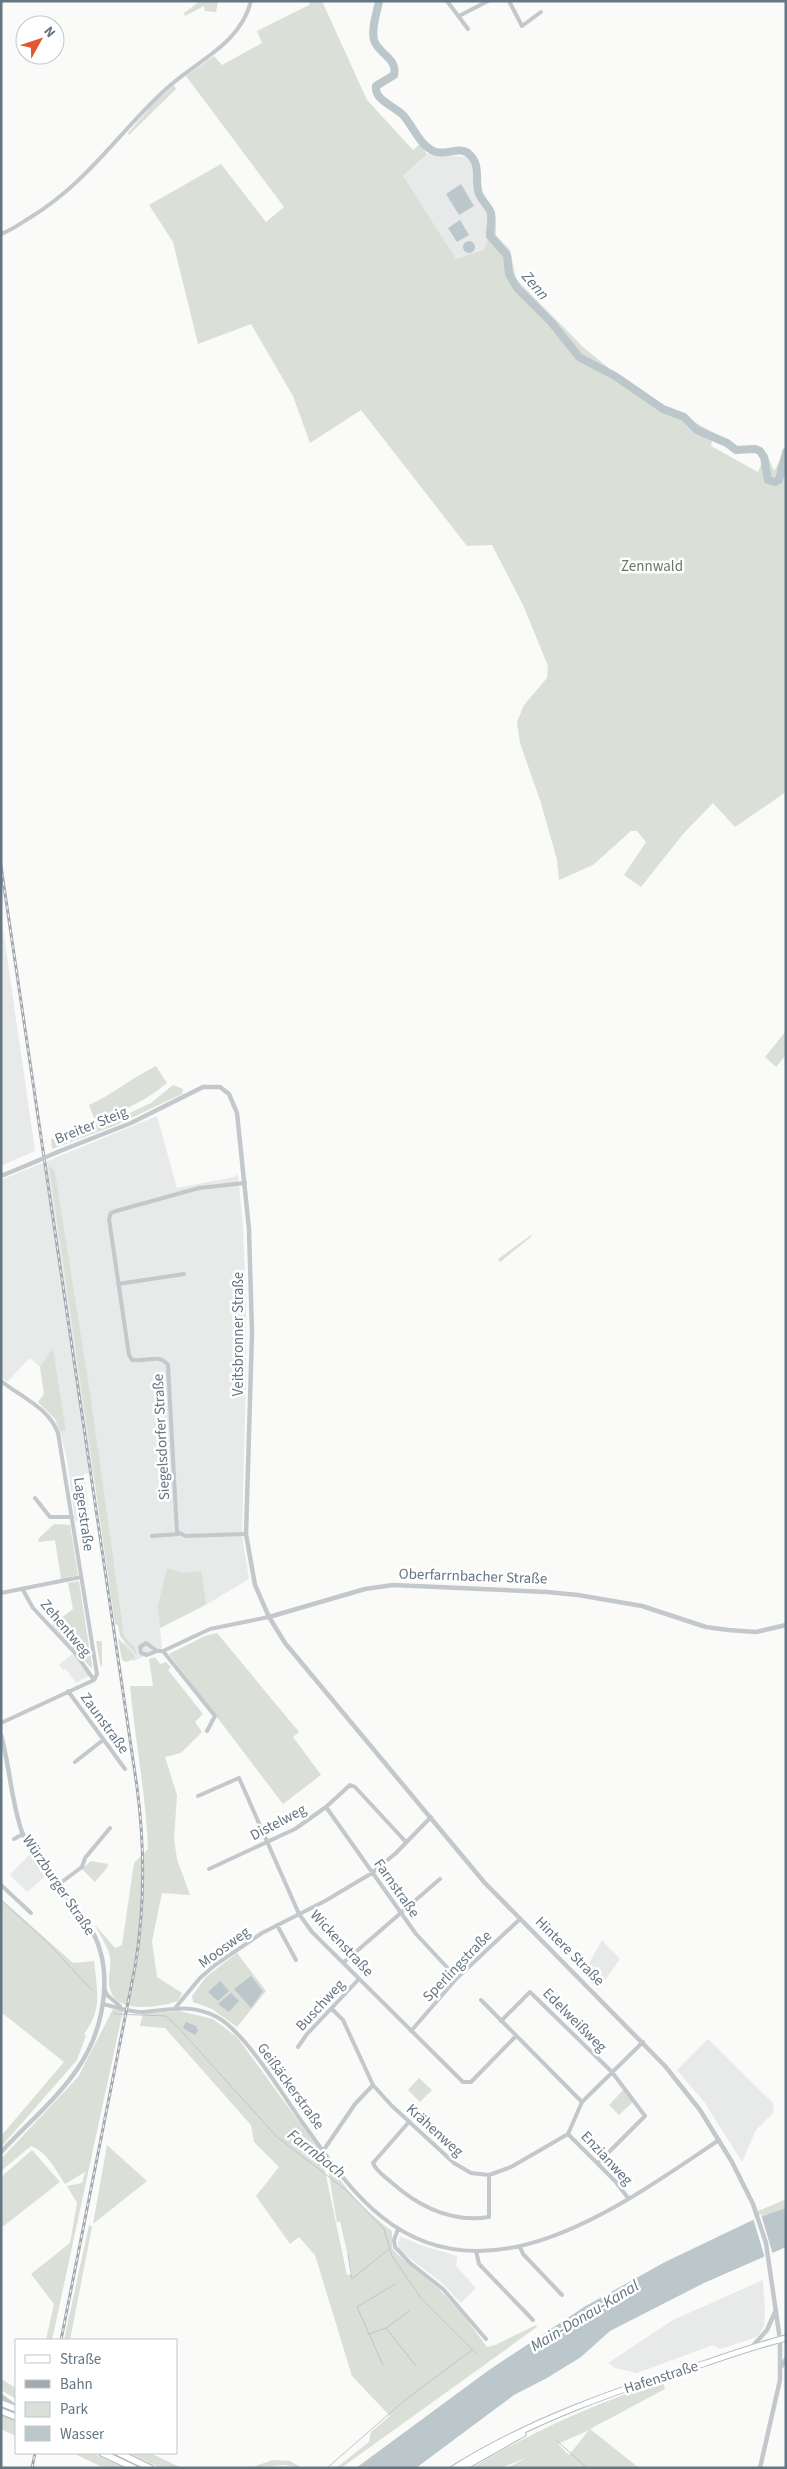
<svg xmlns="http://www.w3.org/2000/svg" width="787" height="2469" font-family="'Source Sans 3',sans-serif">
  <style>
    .built { fill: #e8e9e9 }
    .green { fill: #dadfd7; fill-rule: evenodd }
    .water { fill: #bbc7cb }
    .pier { fill: #fafaf8 }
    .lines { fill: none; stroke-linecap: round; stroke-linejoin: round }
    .stream { stroke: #bbc7cb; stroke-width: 1 }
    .river { stroke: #bbc7cb; stroke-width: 8 }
    .secondary-casing { stroke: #b3babf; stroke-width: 7 }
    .primary-casing { stroke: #b5babe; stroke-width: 8 }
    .minor { stroke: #c3c8cc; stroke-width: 4 }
    .tertiary { stroke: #c3c8cc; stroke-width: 4.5 }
    .secondary { stroke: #fff; stroke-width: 5 }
    .primary { stroke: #fff; stroke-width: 5.5 }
    .rail-casing { stroke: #a2aab0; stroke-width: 3 }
    .rail { stroke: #fff; stroke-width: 1; stroke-dasharray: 4; stroke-linecap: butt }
    .tertiary-bridge { stroke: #c3c8cc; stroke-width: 4.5 }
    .labels { text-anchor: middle; stroke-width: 5; stroke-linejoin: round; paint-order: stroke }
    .park-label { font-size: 15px; fill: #687a64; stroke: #fff }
    .street-label { font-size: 15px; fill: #657683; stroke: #fff }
    .water-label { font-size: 16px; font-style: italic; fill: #60757c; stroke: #fff }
  </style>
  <rect width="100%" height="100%" fill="#fafaf8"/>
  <!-- built -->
  <path class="built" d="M427,154L467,157L475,170V192L491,218L490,237L483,250L456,260L406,185L403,176Z
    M1,915L35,1151L1,1166Z
    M157,1116L177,1188L234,1177L238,1174L243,1227L246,1297V1381L242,1535L249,1579L199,1609L160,1628L162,1648L134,1661L125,1652L92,1406L50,1166L93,1472L84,1474L91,1527L83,1528L81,1521H75L67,1459L60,1432L66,1430L53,1349L40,1367L30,1358L7,1382L1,1376V1180Z
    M72,1654L89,1676L76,1683L66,1669L63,1670L59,1665Z
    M30,1854L47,1875L27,1892L10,1875Z
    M602,1940L620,1959L598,1990L583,1974Z
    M708,2039L774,2104L773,2113L756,2130L742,2162L705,2103L677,2070Z
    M400,2236L420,2245L457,2256L456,2266L476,2288L461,2303L441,2282L399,2250L398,2243Z
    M763,2280L765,2310L764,2326L759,2335L754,2338L720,2349L713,2345L637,2373L615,2368L608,2363L673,2320Z"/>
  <!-- green -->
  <path class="green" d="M200,1H218L216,12L205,11L204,6L185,16L184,13Z
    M310,1H322L367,100L413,150L420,144L427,154L403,176L456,259L483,250L490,237L496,215V235L510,250L516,279L583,347L633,388L714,433L711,446L758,472L766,452L774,471L786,450V792L735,827L713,803L683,834L641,887L624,875L646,842L637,831H631L593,865L559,880L557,860L541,803L520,743L517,722L524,705L547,678L548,666L523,605L492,545L467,546L361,410L310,443L293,396L251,324L198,344L173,242L149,205L221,164L266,222L284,207L186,76L214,56L222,65L262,43L257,31L309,5Z
    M174,85L176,89L129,135L128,133L155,102Z
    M786,1031V1055L776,1067L765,1057Z
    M156,1066L167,1083C143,1103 123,1110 95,1121L89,1105C113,1094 132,1078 156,1066Z
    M173,1085L183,1089L182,1094L114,1126L52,1149L51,1139L132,1112L151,1103Z
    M49,1165L55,1172L92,1406L124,1636L135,1648L137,1655L120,1636L118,1625L115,1624Z
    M531,1235L532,1236L500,1262L498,1259Z
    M53,1348L66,1430L60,1432L55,1419L38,1402L44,1394L40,1367Z
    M54,1524L70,1525L78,1575L61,1579L55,1540L39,1542L38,1539Z
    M167,1568L184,1573L201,1571L206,1604L160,1628L158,1606Z
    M79,1581L92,1666V1669L52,1625L73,1609L68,1583Z
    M217,1633L299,1732L293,1737L321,1775L283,1804L169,1654L205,1636Z
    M118,1638L134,1655L135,1659L126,1662L122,1660Z
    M96,1641H102V1667L100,1664Z
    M155,1657L160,1664L166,1662L171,1667L168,1670L203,1714L195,1722L202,1732L181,1753L165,1757L177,1795L174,1839L177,1859L190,1895L162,1893L152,1941L157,1977L182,1993L178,2001C161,2007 119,2014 111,1992C106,1980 112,1968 110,1957C108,1946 99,1934 95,1925L115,1948L122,1945L134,1863L148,1849C146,1794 135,1740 130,1686H153L149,1659Z
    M91,1861L108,1864L107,1868L95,1882L82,1869Z
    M1,1899L73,1963L94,1961C97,1990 103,2009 84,2034L86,2036L77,2060L1,2147V2136L64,2062L1,2012Z
    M237,1953L266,1991L237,2027L212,2009L193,2002L192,1996L206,1977Z
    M113,2009L123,2011L118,2034L52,2340H46L54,2304L31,2274L70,2243L77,2203L67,2186L82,2183L85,2172L65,2184C55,2169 48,2153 31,2146L1,2171V2159L78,2077Z
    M179,2011L213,2019L237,2037L321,2152L347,2275L352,2274L340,2221L337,2223L328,2169L331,2168C349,2193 367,2213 392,2231V2248L397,2254L439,2289L464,2316L487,2347L495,2345L536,2325L537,2327L341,2468H336L369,2442L371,2432L390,2416L352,2376L315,2255L299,2237L290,2244L256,2196L279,2167L254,2142L251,2125L165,2028L140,2026L143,2014Z
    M419,2078L432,2090L420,2102L408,2090Z
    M623,2090L633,2102L619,2115L609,2105Z
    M107,2145L147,2181L93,2224Z
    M32,2150L60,2182L1,2228V2177Z
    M786,2199V2208L757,2218L756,2212Z
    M89,2225L92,2227L70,2340H64Z
    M1,2379L16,2388V2399L1,2390Z
    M663,2382L665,2389L590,2429L639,2468H507L528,2457L501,2468H472C534,2431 594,2403 663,2382ZM589,2430L569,2455L558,2444Z
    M1,2415L16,2420V2436L1,2429Z
    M73,2453H92L124,2468H104Z
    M129,2453H150L182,2468H160Z
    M273,2460L290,2461L302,2468L284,2465L250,2468Z"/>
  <!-- water -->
  <path class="water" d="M461,184L474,206L459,215L446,194Z
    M460,220L469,235L457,242L448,228Z
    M463 247a6 6 0 1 1 12 0a6 6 0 1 1-12 0Z
    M251,1976L263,1991L251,2008L234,1989Z
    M220,1981L229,1991L218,2001L208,1992Z
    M231,1993L239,2001L229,2012L218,2004Z
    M186,2022L196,2026L198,2031L195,2035L183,2028Z
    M786,2208V2247L704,2283L610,2331L581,2357L547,2378L514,2395L416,2468H356L489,2370L584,2307L665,2262L757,2218Z"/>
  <!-- pier -->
  <path class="pier" d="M761,2214L773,2255L765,2258L753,2218Z"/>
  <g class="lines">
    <!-- stream -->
    <path class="stream" d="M1,1900L45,1940L92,1990
      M114,2014L166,2016L176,2025L276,2136L347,2191L384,2229L392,2256L421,2298L477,2354
      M348,2255L352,2279L389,2249
      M386,2328L416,2366
      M369,2334L386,2328L409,2311
      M383,2365L357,2307L395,2284
      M556,2440L587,2468
      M327,2468L405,2400L472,2350"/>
    <!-- river -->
    <path class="river" d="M379,1C377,13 371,28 374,40C378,54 398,58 394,75L376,86C374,100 394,106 403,115C413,126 421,148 436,152C447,155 460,146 469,154C482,166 474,180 479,194C482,201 489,207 491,213C492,220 490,230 490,236L507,255L509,274L517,288L551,322L579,357L615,376L663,409L684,417L697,430L727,443L736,450L755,449L760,451L764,457L768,480L775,482L779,480L786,452"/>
    <defs>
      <path id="secondary" d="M454,2468C531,2420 619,2389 706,2363C732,2354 759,2345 786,2338
        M463,2468L523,2434"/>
      <path id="primary" d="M1,2403L16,2409
        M1,2411L16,2417
        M102,2453L134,2468
        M119,2453L150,2468"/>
    </defs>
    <!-- secondary casing -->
    <use href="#secondary" class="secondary-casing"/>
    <!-- primary casing -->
    <use href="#primary" class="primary-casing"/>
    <!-- minor -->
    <path class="minor" d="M447,1L468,29
      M509,1L522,26L541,12
      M459,16L488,1
      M1,234C12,230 21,223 31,217C88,182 118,133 166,89C196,61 240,45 251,1
      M245,1183L199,1188L116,1211L111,1213L109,1219L129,1355L132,1360C146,1362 159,1353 168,1365L177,1532L186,1536L246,1534
      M118,1284L184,1274
      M1,1381C21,1397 49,1408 58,1433L97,1674L94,1680L1,1723
      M35,1498L50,1517H72
      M152,1536L179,1534
      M23,1590L33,1608L75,1653L94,1680
      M1,1593L81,1577
      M157,1651L146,1643L140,1647L141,1653L147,1655L157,1651H163L210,1629L269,1617
      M163,1651L215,1716L207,1731
      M68,1691L125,1769
      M75,1762L103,1740
      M198,1796L239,1778L299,1914L312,1932L463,2082H471L516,2036
      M326,1807L416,1934L457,1978
      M14,1839L23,1834
      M209,1869L295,1829L326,1807L350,1785L355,1787L406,1842
      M59,1884L82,1867L85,1858L110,1828
      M1,1885L31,1913
      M277,1925L296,1960
      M343,1963L440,1879
      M105,1990L107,1995L120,2006
      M481,2000L582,2102
      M103,2004C116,2007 132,2013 144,2012C171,2010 191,2003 217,2017C245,2032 283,2095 302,2122C326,2155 350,2192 382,2217C491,2305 626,2202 719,2140
      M176,2007L200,1978L215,1965L262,1933L325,1901L372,1873L396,1853L431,1817
      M332,2009L343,2020L373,2085L391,2105L454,2163L471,2173L489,2175L511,2167L568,2134L582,2102L643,2042
      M501,2021L530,1992L612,2072L645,2116L598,2163
      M411,2031L457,1978L520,1919
      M298,2047L307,2034L359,1979
      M408,2123L373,2163C376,2171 384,2176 391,2182C419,2207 451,2223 489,2217V2175
      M568,2134L615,2181L628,2198
      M323,2151L355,2104L373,2085
      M398,2229L394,2240L395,2247L410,2263L443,2289L486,2339
      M520,2247L523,2254L562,2295
      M476,2251L479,2264L533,2320"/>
    <!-- tertiary -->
    <path class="tertiary" d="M60,1151L131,1123L203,1087H220L229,1094L237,1113L249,1229L252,1333L246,1534L255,1585L269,1617L285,1643L484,1882L665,2066L700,2110L732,2162L753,2204L766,2243L780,2340V2380L760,2468
      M1,1176L30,1164
      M269,1617L365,1589L393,1585L547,1592L578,1595L642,1606L706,1627L728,1630L756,1632L786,1625
      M1,1735C10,1767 11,1801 22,1832C33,1860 71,1897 88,1924C116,1967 105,2028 78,2068C57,2099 26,2125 1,2152
      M752,2347L767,2330L776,2310
      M781,2367L786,2359
      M1,2396L16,2407"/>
    <!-- secondary -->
    <use href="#secondary" class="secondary"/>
    <!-- primary -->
    <use href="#primary" class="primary"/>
    <defs>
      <path id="rail" d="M1,866L137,1787C145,1848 145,1907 135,1967L61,2340
        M32,2468L35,2453"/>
    </defs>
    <!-- rail casing -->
    <use href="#rail" class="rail-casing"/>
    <!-- rail -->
    <use href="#rail" class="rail"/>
    <!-- tertiary-bridge -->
    <path class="tertiary-bridge" d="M30,1164L60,1151"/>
  </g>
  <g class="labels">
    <!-- park labels -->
    <g class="park-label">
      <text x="652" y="571">Zennwald</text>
    </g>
    <!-- street labels -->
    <g class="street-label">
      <text transform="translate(91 1125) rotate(-22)" y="5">Breiter Steig</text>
      <text transform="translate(238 1334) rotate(-90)" y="5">Veitsbronner Straße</text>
      <text transform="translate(161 1437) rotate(-93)" y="5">Siegelsdorfer Straße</text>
      <text transform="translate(84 1514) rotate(82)" y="5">Lagerstraße</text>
      <text transform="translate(473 1576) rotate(2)" y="5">Oberfarrnbacher Straße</text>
      <text transform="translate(66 1628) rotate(50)" y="5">Zehentweg</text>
      <text transform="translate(105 1723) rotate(54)" y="5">Zaunstraße</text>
      <text transform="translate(278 1822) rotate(-28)" y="5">Distelweg</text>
      <text transform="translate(59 1885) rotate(56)" y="5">Würzburger Straße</text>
      <text transform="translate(397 1888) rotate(55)" y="5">Farnstraße</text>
      <text transform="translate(342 1943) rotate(47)" y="5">Wickenstraße</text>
      <text transform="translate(224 1947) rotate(-36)" y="5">Moosweg</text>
      <text transform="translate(570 1951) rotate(45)" y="5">Hintere Straße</text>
      <text transform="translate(457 1966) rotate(-46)" y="5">Sperlingstraße</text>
      <text transform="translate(320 2005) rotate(-47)" y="5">Buschweg</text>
      <text transform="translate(575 2020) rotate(45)" y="5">Edelweißweg</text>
      <text transform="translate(291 2086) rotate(54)" y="5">Geißäckerstraße</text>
      <text transform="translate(435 2130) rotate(42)" y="5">Krähenweg</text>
      <text transform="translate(607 2158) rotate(47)" y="5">Enzianweg</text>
      <text transform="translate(661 2377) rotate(-18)" y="5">Hafenstraße</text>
    </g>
    <!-- water labels -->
    <g class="water-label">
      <text transform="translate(536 285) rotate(49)" y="6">Zenn</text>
      <text transform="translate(317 2153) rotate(38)" y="6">Farrnbach</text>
      <text transform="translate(584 2315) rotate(-31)" y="6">Main-Donau-Kanal</text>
    </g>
  </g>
  <!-- border -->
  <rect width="787" height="2469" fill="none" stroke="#657683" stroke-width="5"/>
  <!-- legend -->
  <rect x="15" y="2339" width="162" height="115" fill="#ffffff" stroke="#c1c8cd"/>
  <rect x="25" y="2355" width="25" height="8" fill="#ffffff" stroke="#c1c8cd"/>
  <text x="60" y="2364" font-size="15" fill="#657683">Straße</text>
  <rect x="25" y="2380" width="25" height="8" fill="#a2aab0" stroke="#c1c8cd"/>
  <text x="60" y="2389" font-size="15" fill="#657683">Bahn</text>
  <rect x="25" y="2402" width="25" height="15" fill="#dadfd7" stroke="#c1c8cd"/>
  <text x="60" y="2414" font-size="15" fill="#657683">Park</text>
  <rect x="25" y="2426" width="25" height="15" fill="#bbc7cb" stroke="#c1c8cd"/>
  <text x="60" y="2439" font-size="15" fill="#657683">Wasser</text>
  <!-- north arrow -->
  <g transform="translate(40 40) rotate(50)"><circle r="24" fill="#ffffff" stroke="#c1c8cd"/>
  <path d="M0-4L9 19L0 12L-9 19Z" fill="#e4572e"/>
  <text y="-8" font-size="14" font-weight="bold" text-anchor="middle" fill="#657683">N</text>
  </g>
</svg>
